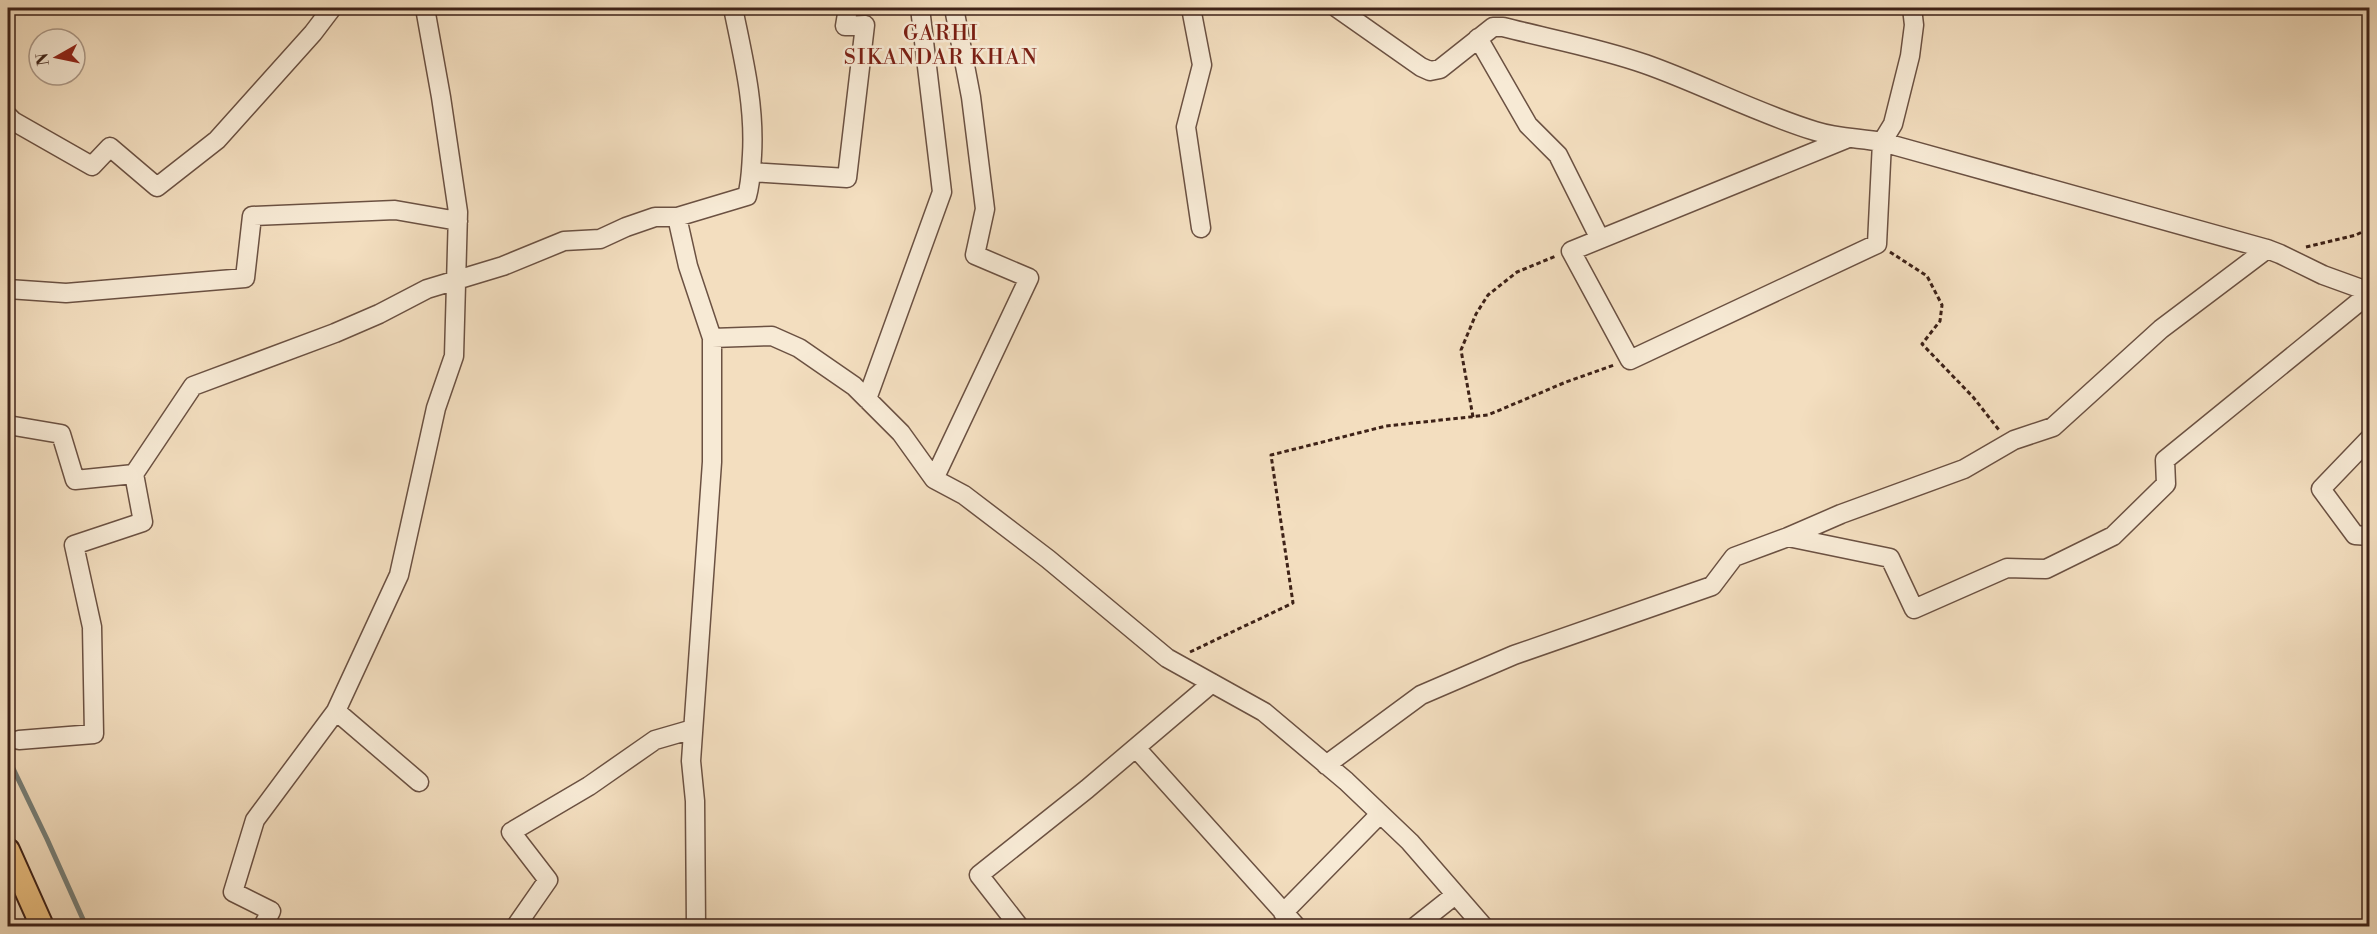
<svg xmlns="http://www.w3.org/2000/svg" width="2377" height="934" font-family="'Libre Bodoni',serif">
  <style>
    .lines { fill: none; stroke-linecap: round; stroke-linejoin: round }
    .stream { stroke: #767e77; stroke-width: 5 }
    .minor-casing { stroke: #6b5142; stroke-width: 21 }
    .major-casing { stroke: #3e2218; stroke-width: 26 }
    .path { stroke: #3e2218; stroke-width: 3; stroke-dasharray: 4.5 3; stroke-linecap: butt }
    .minor { stroke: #f7ead5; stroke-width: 18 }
    .major { stroke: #eabf80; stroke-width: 22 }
    .labels { text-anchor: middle; stroke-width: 5; stroke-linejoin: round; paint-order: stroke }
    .neighbourhood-label { font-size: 21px; letter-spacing: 1.5px; fill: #7a1f14; stroke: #f7ead5 }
  </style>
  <rect width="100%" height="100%" fill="#f3debf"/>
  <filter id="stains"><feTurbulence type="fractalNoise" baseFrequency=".00333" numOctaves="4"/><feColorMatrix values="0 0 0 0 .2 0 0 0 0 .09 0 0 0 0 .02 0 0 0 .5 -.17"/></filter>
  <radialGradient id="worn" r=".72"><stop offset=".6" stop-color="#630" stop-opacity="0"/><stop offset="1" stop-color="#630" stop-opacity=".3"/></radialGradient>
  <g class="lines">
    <!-- stream -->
    <path class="stream" d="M8,758L47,839L86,926"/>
    <defs>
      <path id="minor" d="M1191,8L1202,65L1186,127L1201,228
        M1337,8L1421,67L1430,71L1440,69L1493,27H1503C1550,39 1600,48 1645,64C1702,84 1756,113 1815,131C1837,138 1859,138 1882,142L2267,249L2280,254L2323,275L2370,292
        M1478,38L1528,125L1558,155L1600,239
        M8,116L13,121L92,166L110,147L157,187L217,140L313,33L332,8
        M1846,139L1571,251L1630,360L1877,244L1882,142L1893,124L1910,56L1914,25L1912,8
        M751,172L847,178L865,25L845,26L848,8
        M677,217L747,196C751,182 751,169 752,155C755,104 743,57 733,8
        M8,289L66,293L245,278L252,216L395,210L458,221
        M712,338L772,336L799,348L854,386L901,433L934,479L964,495L1048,559L1167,658L1264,712L1346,781L1410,842L1483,926
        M867,399L942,192L920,8
        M8,425L61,434L75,480L134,474L193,386L335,333L379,314L427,289L503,266L564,241L600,239L626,227L655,217H677L688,266L712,338V462L691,761L695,801L696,926
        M2370,438L2321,489L2355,535L2370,536
        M934,479L1029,278L975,255L985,209L971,97L954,8
        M1788,537L1841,514L1964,469L2014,440L2053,427L2161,329L2267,249
        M336,711L419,782
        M19,740L94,734L92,627L74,545L143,522L134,474
        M1136,748L1296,926
        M1326,765L1421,695L1514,655L1712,586L1734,557L1788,537L1890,558L1914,609L2007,568L2046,569L2113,536L2166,484L2165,460L2370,293
        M1283,913L1380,814
        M263,926L271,911L233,892L255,820L336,711L399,575L436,408L454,356L458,212L441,97L425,8
        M516,926L548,880L511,832L589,786L655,740L693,729
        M1015,926L1018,925L979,875L1087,789L1212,683
        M1416,926L1455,895"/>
      <path id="major" d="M8,850L42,926"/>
    </defs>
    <!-- minor casing -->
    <use href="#minor" class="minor-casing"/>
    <!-- major casing -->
    <use href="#major" class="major-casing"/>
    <!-- path -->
    <path class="path" d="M2306,247L2356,235L2370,228
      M1890,252L1927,276L1942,305L1940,321L1922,344L1973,397L1999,430
      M1473,417L1461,350L1476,314L1488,295L1517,272L1556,256
      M1190,652L1293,603L1271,455L1386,426L1488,415L1566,382L1614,365"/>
    <!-- minor -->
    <use href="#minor" class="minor"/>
    <!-- major -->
    <use href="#major" class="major"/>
  </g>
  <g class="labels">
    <!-- neighbourhood labels -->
    <g class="neighbourhood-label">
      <text x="941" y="40">GARHI<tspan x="941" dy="24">SIKANDAR KHAN</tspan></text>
    </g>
  </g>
  <!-- margin -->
  <rect width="2377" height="934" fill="none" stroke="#f3debf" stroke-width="30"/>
  <rect x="9" y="9" width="2359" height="916" fill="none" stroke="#3e2218" stroke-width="3"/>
  <rect x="15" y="15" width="2347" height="904" fill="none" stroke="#3e2218" stroke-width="1.5"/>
  <!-- north arrow -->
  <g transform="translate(57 57) rotate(261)"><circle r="28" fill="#f7ead5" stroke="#ad9a89" stroke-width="1.5"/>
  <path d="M0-4.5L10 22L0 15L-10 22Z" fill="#8f2418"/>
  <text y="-9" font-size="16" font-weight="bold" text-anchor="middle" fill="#3e2218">N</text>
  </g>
  <rect width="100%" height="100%" filter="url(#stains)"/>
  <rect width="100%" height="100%" fill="url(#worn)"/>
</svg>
